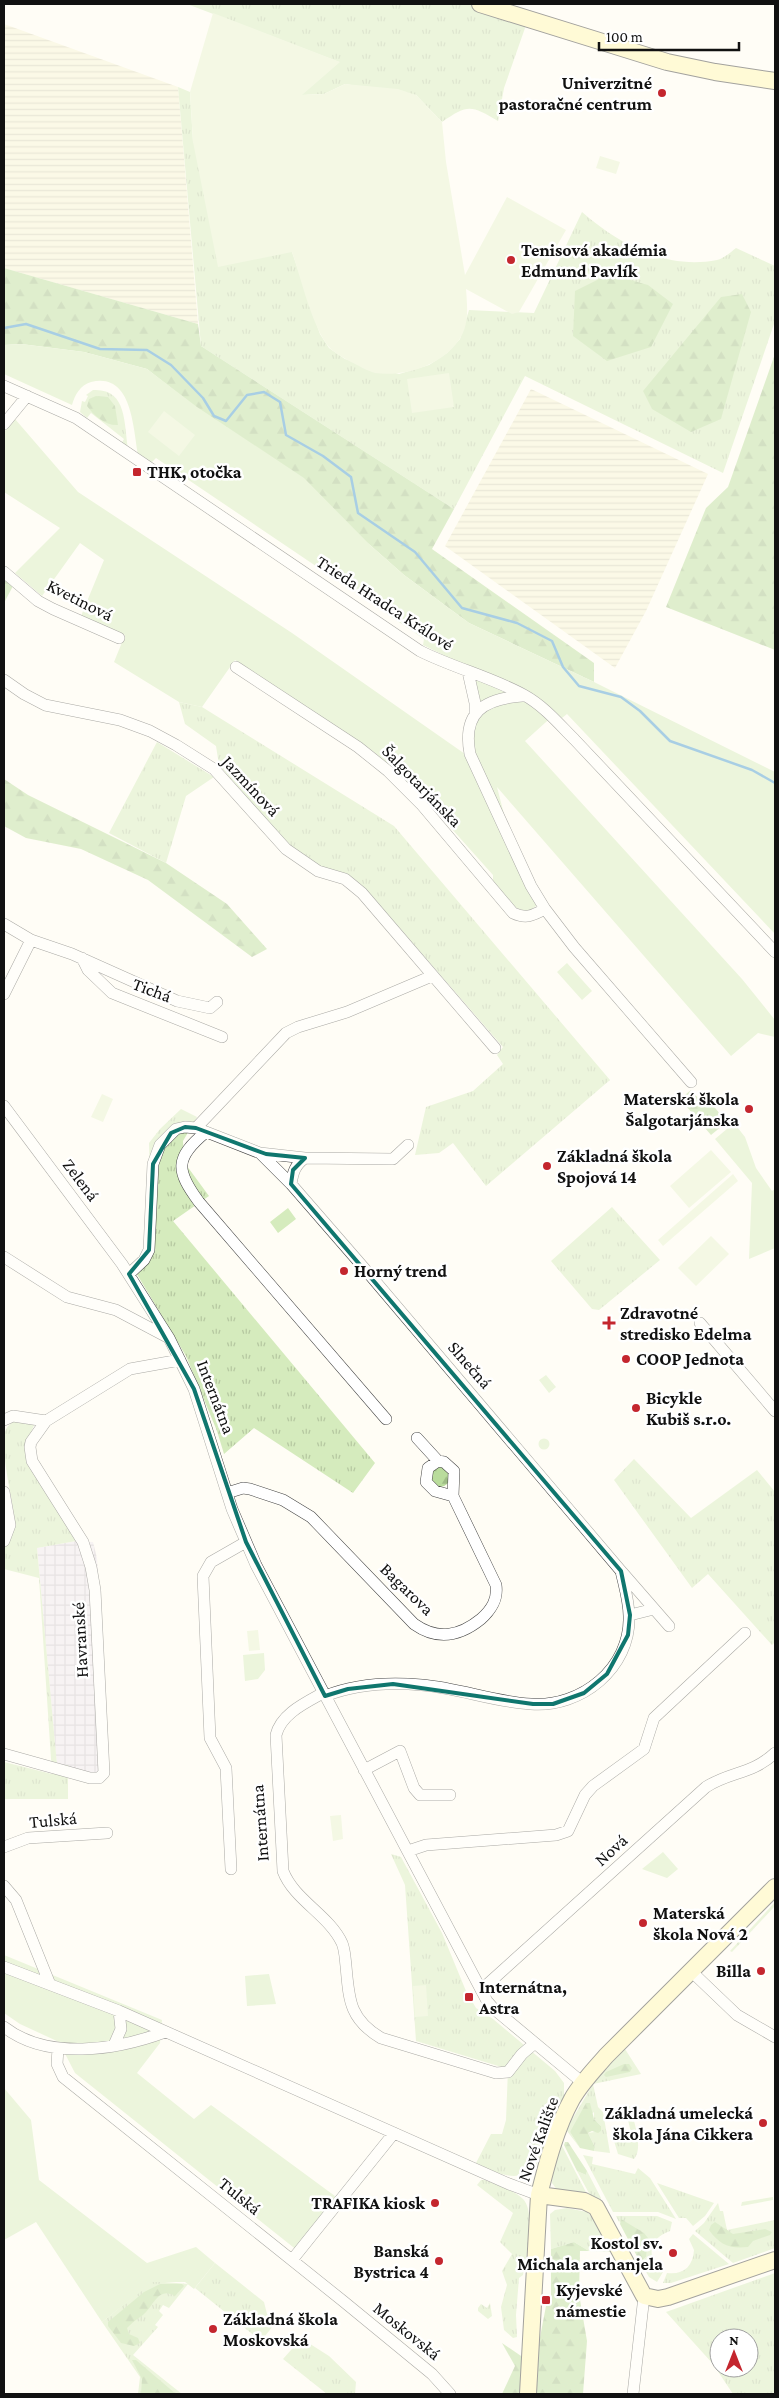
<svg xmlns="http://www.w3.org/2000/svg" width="779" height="2398" font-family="'Crimson Pro',serif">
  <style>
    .industrial { fill: url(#industrial-grid) }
    .farmland { fill: url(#farmland-rules) }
    .grass { fill: url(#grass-tufts); fill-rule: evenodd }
    .forest { fill: url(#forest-firs) }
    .park { fill: #d5ebbd }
    .pitch { fill: #e6f2cf }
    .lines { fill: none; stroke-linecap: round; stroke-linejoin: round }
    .stream { stroke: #3f96cf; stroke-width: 2.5 }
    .street-casing { stroke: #444; stroke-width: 12 }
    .secondary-casing { stroke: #333; stroke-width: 18 }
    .street { stroke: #fff; stroke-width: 11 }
    .secondary { stroke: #fff6b0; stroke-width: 16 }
    .marked { fill: none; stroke: #0f766e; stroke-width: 4; stroke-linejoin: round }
    .poi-dot { fill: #c4262e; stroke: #fff; stroke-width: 2 }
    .labels { text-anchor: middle; stroke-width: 5; stroke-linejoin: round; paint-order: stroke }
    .poi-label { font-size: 18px; font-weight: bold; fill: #111; stroke: #fff; text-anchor: start }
    .street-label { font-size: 18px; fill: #111; stroke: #fff }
  </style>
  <defs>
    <pattern id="industrial-grid" width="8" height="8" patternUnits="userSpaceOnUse" patternTransform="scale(1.25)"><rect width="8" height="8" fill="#eee6ef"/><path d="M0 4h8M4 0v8" fill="none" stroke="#cbc4cc"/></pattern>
    <pattern id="farmland-rules" width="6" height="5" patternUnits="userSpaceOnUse" patternTransform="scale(1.25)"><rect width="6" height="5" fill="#f6f3d4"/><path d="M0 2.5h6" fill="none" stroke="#d2cfb5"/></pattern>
    <pattern id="grass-tufts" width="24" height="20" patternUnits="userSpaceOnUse" patternTransform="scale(1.25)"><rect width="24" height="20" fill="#d5ebbd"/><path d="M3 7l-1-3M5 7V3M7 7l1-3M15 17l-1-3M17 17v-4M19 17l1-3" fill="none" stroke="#b6c8a1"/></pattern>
    <pattern id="forest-firs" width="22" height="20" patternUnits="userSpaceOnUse" patternTransform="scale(1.25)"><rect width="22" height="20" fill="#b9dc9c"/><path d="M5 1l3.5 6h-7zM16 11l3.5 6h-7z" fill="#9ebc85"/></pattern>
  </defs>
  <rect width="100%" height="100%" fill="#fffdf5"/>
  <!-- industrial -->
  <path class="industrial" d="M76,1541L93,1542L97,1558L109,1756V1774L101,1782L57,1766L37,1548Z"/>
  <!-- farmland -->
  <path class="farmland" d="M4,24L178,87L198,324L4,268Z
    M531,389L708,474L646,611L615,668L445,546Z"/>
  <!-- grass -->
  <path class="grass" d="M187,4H509L531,11L504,88L498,121C471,105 468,104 442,122L416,95L345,84L324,94L301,95L339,62Z
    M178,87L190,92L193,142L292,252L320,334L329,348L345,359L399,374L429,365L447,353L460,339L469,310L534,313L582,212C619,244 665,270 717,260C723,259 731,252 736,248L775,266V321L723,473L525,376L454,509L201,346Z
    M93,390C127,388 124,423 128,449L121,444L124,439L91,413L87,418L80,412L82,401L85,402L88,396L86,395Z
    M179,702L202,707L394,826L610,1080L486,1186L453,1143L439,1153L415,1155L426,1107L473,1091L503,1064L497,1055L503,1047L363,886L347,875L318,866L286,842L219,765L216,746L185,724Z
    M157,742L214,777L186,796L166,863L109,833Z
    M181,1109L197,1117L183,1141L184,1162L209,1196L173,1221L375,1463L353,1493L254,1428L224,1454L217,1431L186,1356L132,1266L152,1241L149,1143L160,1129Z
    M612,1207L660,1260L599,1310L592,1309L551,1261Z
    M16,1420L35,1423L26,1444L28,1465L76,1541L37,1548L57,1765H68V1799H4V1762L52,1774L39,1578L4,1569V1525L15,1523C13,1499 0,1453 5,1432C7,1426 11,1423 16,1420Z
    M634,1459L691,1518L757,1470L775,1492V1642L772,1645L708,1574L692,1588L614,1480Z
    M391,1854L401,1857L442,1933L466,1991L476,2008L493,2019L555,2071L564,2083V2097L535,2169C514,2183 497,2173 476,2163L491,2134H502L506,2120L508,2069L416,2041L405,1885Z
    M775,1902V1906L732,1952L730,1951Z
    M622,2049H625L641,2074L593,2084L598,2107L603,2112L610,2153L594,2151L595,2147L588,2133L601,2131V2126L594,2119V2112L570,2132L580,2148L567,2131V2128L593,2084Z
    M630,2106C633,2119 644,2148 634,2159L618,2154L614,2141L632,2137L625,2107Z
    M561,2144L588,2196L557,2190L552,2183L553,2170Z
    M583,2155L593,2157L592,2164L635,2174L638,2168L650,2178L676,2219L658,2212H613Z
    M577,2171L586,2175L587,2171L601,2198L600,2201L591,2197Z
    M481,2180H485C496,2185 514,2190 523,2199C536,2212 526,2258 523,2275L519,2278L516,2315L517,2337L513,2338L504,2330L501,2307L507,2285L502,2271L512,2254L500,2242L513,2213L477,2185Z
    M657,2183L714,2203L705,2216L693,2226L686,2218H679Z
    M773,2197V2200L741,2206L742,2202Z
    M718,2203L720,2211H723L727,2230L775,2220V2248L733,2263L695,2231L704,2223Z
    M567,2208L587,2212L594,2219L613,2252L589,2251L574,2242L551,2249L550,2214L555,2210Z
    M616,2216H657L672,2222L670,2231C649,2238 645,2257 663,2272L657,2282L649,2277L640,2262L646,2257L645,2250L648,2244L619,2221L620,2224Z
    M693,2234L729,2264L671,2283H663L667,2273C683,2275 693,2267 694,2250L689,2239Z
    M215,2263L264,2302L267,2314L277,2321L261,2341L195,2288Z
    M775,2273V2394H733L713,2364L666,2312ZM719,2338H749V2368H719Z
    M153,2281L188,2284L169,2308L163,2305L159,2311L163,2315L155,2325L158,2327L133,2355L182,2394H138L140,2377L102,2322Z
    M490,2303L492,2316L488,2319L478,2311V2308L481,2304L487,2308Z
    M299,2341L304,2345L307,2342L329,2356L356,2382L355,2394H327L283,2359Z"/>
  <!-- forest -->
  <path class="forest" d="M4,268L198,324L201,346L454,509L432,549L594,663V682L469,623L404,575L370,545L147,369L84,352L21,344L4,345Z
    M609,274L648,285L673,304L651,347L607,361L573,336L575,291Z
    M742,294L751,312L721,419L691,432L652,409L643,391L721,297Z
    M775,354V650L666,607L706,508L728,487Z
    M96,396L108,397L115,406L118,425C106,426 94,416 87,406L89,399Z
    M4,579L13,586L4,603Z
    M4,779L28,795L166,863L227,904L267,949L252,957L148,880L81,849L26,838L4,826Z
    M691,1090L705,1106L710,1102L727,1122L711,1135L680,1099Z
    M430 1477a10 10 0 1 1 20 0a10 10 0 1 1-20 0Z
    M624,2064H629L632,2068L630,2072L606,2077L604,2075L606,2072Z
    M586,2103H590L594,2119L601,2126V2131L598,2133L592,2131L588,2133L595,2147L594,2151L580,2148L570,2132Z
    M565,2142H568L587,2171L586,2175L577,2171L564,2145Z
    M621,2219L644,2233L648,2238L646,2257L640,2262L620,2224Z
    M715,2222L733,2234L765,2229L772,2232L770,2235L753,2241L748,2247C729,2249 720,2245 709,2230L711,2225Z
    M574,2242L589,2251H580L579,2294L587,2341L583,2394H535L537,2353L546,2306L551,2298V2249Z
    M160,2284H182L184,2286L175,2296C158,2286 154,2306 143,2315C137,2319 133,2322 127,2328L129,2334L138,2338L140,2343L134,2346L121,2343L108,2326V2322L144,2292Z
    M502,2343L524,2358L523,2394H502L515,2366Z
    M132,2360H136L176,2394H141L142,2379Z"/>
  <!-- park -->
  <path class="park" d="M21,344L84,352L147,369L197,407L304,478L370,545L404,575L469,623L594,682L775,772V934L567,714L562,718L556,713L525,741L742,979L775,1020V1037L758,1033L731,1056L497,787L506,822L544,900L528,912L516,908L493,881V875L426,800L424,801L386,762L370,749L235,660L202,707L179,702L114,662L125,635L81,616L104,560L80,543L42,596L15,573L60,528L4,492V432L15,419L78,492L292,633L465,754L463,731L470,710L472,669L423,645L424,639L156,458L151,463L138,454C133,427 132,372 91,382C80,385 75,395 72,405L4,374V345Z
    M567,963L592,991L582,1000L557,972Z
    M734,1123L745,1137L756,1168L772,1191L775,1189V1248L749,1259L752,1183L715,1139Z
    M288,1208L296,1219L278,1233L270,1222Z
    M546,1375L556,1387L549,1393L539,1380Z
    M538.5 1444a5.5 5.5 0 1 1 11 0a5.5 5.5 0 1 1-11 0Z
    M264,1653L265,1670L258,1679L245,1681L243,1655Z
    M663,1852L678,1869L667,1878L642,1869Z
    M4,1955L162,2020L160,2043L137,2073L194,2119L211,2105L339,2199L298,2251L75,2073L59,2042L20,2024L4,2013Z
    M269,1974L276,2004L247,2006L245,1976Z
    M4,2088L31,2120L39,2180L147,2263L196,2247L215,2263L194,2289L185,2282H153L102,2322L36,2222L4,2240Z"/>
  <!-- pitch -->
  <path class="pitch" d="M213,13L340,62L302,95L324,94L345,84L398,89L416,95L442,122L446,162L465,275L507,197L566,230L519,312L512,314L466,289C467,305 470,324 459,340C441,366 405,377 375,373C367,371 358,365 351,362C344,358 334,353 329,347C312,327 301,278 292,252L218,267L193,142L190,92Z
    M600,156L620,162L616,174L596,168Z
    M449,373L454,407L412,413L407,379Z
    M164,411L195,435L179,456L148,432Z
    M102,1094L113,1099L103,1122L91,1117Z
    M711,1150L731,1172L689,1208L670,1186Z
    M733,1174L738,1181L663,1246L658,1240Z
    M711,1236L729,1254L696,1286L678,1268Z
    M258,1630L260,1650L249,1651L247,1631Z
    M341,1815L343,1839L333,1841L330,1816Z
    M426,1985L428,2016L415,2017L413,1986Z"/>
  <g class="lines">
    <!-- stream -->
    <path class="stream" d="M4,328L26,324L100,349L147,350L171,365L203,398L214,416L226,421L247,395L264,392L280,402L286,435L323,456L351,477L358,513L415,552L462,608L517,623L552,641L563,667L579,686L621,697L640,711L670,741L752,770L775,783"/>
    <defs>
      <path id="street" d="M4,386L76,418L420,651C454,668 491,677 524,695C544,706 559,724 574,739L775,952
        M4,424L27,396
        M4,572L38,601L53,609L119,638
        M236,667L358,747L388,771L421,804L513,913C526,919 532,916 545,909
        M468,672L475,703V714
        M4,680L24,694L45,705L120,720L150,731L176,745L214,769L286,849L318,871L345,879L362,893L495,1048
        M522,696C484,699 462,712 470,754L531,886L545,909L574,947L691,1082
        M4,924L31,940L72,954L177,1001L210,1008L217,1002
        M82,958L88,970L112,993L222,1037
        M4,994L31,940
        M4,1106L122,1264L169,1338L194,1389L232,1509L256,1565L487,2001L494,2009L583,2083
        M196,1128L286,1033L298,1027L347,1012L432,976
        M206,1132C174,1158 176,1171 199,1202L386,1419
        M260,1153L291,1184L364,1268L621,1571C624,1585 629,1601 629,1616C631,1668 581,1708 531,1704C494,1702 459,1688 422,1685C390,1682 355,1684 325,1696
        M291,1184C293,1172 295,1165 305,1158L393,1159L408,1145
        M4,1257L67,1297L116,1310L167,1337
        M129,1274L144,1260L149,1250L153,1164L160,1145L176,1129L185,1127L196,1128L260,1153L305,1158
        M700,1323L775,1411
        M4,1420L13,1416L46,1421
        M438,1461L428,1468L426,1482L435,1491L453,1496
        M4,1492L10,1525L4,1541
        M227,1493L243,1488L250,1489L283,1500L311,1517L414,1624C438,1641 460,1636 481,1619C492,1609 498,1599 496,1585L453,1496L454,1471L444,1462L438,1461L417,1438
        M622,1572L669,1626
        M630,1615L654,1609
        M323,1693C305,1703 281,1714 276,1735L283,1871C294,1900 329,1915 342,1943C345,1950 345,1958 346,1966C349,1999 349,2019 381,2038L496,2073L508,2072L522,2054L535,2043
        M4,1754L90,1778H99L104,1773L95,1590L91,1567L83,1542L32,1461L30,1447L31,1442L46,1421L130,1369L180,1360
        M364,1770L400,1751L414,1788L420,1795H450
        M4,1847L28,1838L107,1833
        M408,1851L426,1845L556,1835L568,1831L585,1795L593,1786L644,1749L654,1718L745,1633
        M231,1869L226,1768L210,1738L203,1576L211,1562L246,1542
        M4,1886L16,1900L49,1982
        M4,1967L119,2011L509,2184L539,2195
        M692,1972L737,2015L775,2037
        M481,1990L706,1787C731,1771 751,1775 775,1753
        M4,2027C48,2061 116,2050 165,2032
        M114,2045L121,2029L119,2011
        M58,2048L57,2064L63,2077L343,2301L432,2374L450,2394
        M292,2260L394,2133
        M633,2394L644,2296"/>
      <path id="secondary" d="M480,4L667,62L715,72L775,81
        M539,2195L584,2201L596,2207L644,2296L658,2299L668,2297L775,2260
        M528,2394L539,2195C547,2163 556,2128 572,2099C581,2083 594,2070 606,2056L775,1887"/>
    </defs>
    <!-- street casing -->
    <use href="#street" class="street-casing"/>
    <!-- secondary casing -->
    <use href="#secondary" class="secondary-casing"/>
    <!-- street -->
    <use href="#street" class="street"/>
    <!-- secondary -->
    <use href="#secondary" class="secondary"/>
  </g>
  <!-- marked area -->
  <path d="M0 0H779V2398H0ZM185,1127L196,1128L266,1154L305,1158L293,1170L291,1184L621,1571L630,1615L628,1635L607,1674L584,1693L553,1704H533L393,1684L348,1689L325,1696L246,1542L194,1389L129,1274L149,1250L153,1164L171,1133Z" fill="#fffdf5" fill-opacity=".55" fill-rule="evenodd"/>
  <path class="marked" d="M185,1127L196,1128L266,1154L305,1158L293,1170L291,1184L621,1571L630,1615L628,1635L607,1674L584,1693L553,1704H533L393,1684L348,1689L325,1696L246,1542L194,1389L129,1274L149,1250L153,1164L171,1133Z"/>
  <!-- markers -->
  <g class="poi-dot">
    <circle cx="662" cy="93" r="5"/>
    <circle cx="511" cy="260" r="5"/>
    <rect x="132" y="467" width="10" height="10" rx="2.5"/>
    <circle cx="749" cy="1109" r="5"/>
    <circle cx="547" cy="1166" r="5"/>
    <circle cx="344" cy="1271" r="5"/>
    <path d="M606.5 1315.5h5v5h5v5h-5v5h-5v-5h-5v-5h5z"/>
    <circle cx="626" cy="1359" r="5"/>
    <circle cx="636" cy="1408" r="5"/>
    <circle cx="643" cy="1923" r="5"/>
    <circle cx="761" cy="1971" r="5"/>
    <rect x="464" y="1992" width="10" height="10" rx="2.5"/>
    <circle cx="763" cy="2123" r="5"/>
    <circle cx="435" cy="2203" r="5"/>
    <circle cx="673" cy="2253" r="5"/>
    <circle cx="439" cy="2261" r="5"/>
    <rect x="541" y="2295" width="10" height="10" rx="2.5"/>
    <circle cx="213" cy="2329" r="5"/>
  </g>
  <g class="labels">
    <!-- poi labels -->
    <g class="poi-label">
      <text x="652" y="89" text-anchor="end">Univerzitné<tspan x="652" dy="21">pastoračné centrum</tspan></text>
      <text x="521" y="256">Tenisová akadémia<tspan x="521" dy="21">Edmund Pavlík</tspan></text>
      <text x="147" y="478">THK, otočka</text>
      <text x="739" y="1105" text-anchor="end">Materská škola<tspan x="739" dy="21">Šalgotarjánska</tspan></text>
      <text x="557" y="1162">Základná škola<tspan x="557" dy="21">Spojová 14</tspan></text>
      <text x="354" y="1277">Horný trend</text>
      <text x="620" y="1319">Zdravotné<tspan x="620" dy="21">stredisko Edelma</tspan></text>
      <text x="636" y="1365">COOP Jednota</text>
      <text x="646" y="1404">Bicykle<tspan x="646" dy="21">Kubiš s.r.o.</tspan></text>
      <text x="653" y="1919">Materská<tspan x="653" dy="21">škola Nová 2</tspan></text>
      <text x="751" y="1977" text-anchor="end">Billa</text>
      <text x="479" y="1993">Internátna,<tspan x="479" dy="21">Astra</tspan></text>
      <text x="753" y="2119" text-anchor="end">Základná umelecká<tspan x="753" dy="21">škola Jána Cikkera</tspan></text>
      <text x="425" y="2209" text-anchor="end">TRAFIKA kiosk</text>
      <text x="663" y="2249" text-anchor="end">Kostol sv.<tspan x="663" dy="21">Michala archanjela</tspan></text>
      <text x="429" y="2257" text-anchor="end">Banská<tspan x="429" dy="21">Bystrica 4</tspan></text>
      <text x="556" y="2296">Kyjevské<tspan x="556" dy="21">námestie</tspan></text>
      <text x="223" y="2325">Základná škola<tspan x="223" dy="21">Moskovská</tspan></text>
    </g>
    <!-- street labels -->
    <g class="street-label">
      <text transform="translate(80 600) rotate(27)" y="6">Kvetinová</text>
      <text transform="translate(385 603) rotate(33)" y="6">Trieda Hradca Králové</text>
      <text transform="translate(251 786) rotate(47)" y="6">Jazmínová</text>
      <text transform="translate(422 786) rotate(46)" y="6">Šalgotarjánska</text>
      <text transform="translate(152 990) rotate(21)" y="6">Tichá</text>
      <text transform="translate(81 1180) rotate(53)" y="6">Zelená</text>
      <text transform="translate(470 1365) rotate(49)" y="6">Slnečná</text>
      <text transform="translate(216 1397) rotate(69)" y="6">Internátna</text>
      <text transform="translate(407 1589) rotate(44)" y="6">Bagarova</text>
      <text transform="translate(80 1640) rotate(-93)" y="6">Havranské</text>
      <text transform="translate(53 1820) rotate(-5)" y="6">Tulská</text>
      <text transform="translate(260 1823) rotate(-94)" y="6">Internátna</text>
      <text transform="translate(611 1850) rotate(-42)" y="6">Nová</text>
      <text transform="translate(538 2139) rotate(-70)" y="6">Nové Kalište</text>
      <text transform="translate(240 2196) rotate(39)" y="6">Tulská</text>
      <text transform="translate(407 2331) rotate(39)" y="6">Moskovská</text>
    </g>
  </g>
  <!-- border -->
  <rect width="779" height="2398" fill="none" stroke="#111111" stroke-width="10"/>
  <!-- north arrow -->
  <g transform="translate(734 2353)"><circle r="24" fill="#ffffff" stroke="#a0a0a0"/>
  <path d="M0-4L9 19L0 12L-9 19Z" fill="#c4262e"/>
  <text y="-8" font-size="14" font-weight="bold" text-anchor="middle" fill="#111111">N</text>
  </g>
  <!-- scale -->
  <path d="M599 42v8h140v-8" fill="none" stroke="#111111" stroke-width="2.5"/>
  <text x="606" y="42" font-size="15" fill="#111111" stroke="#ffffff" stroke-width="4" paint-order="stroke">100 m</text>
</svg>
